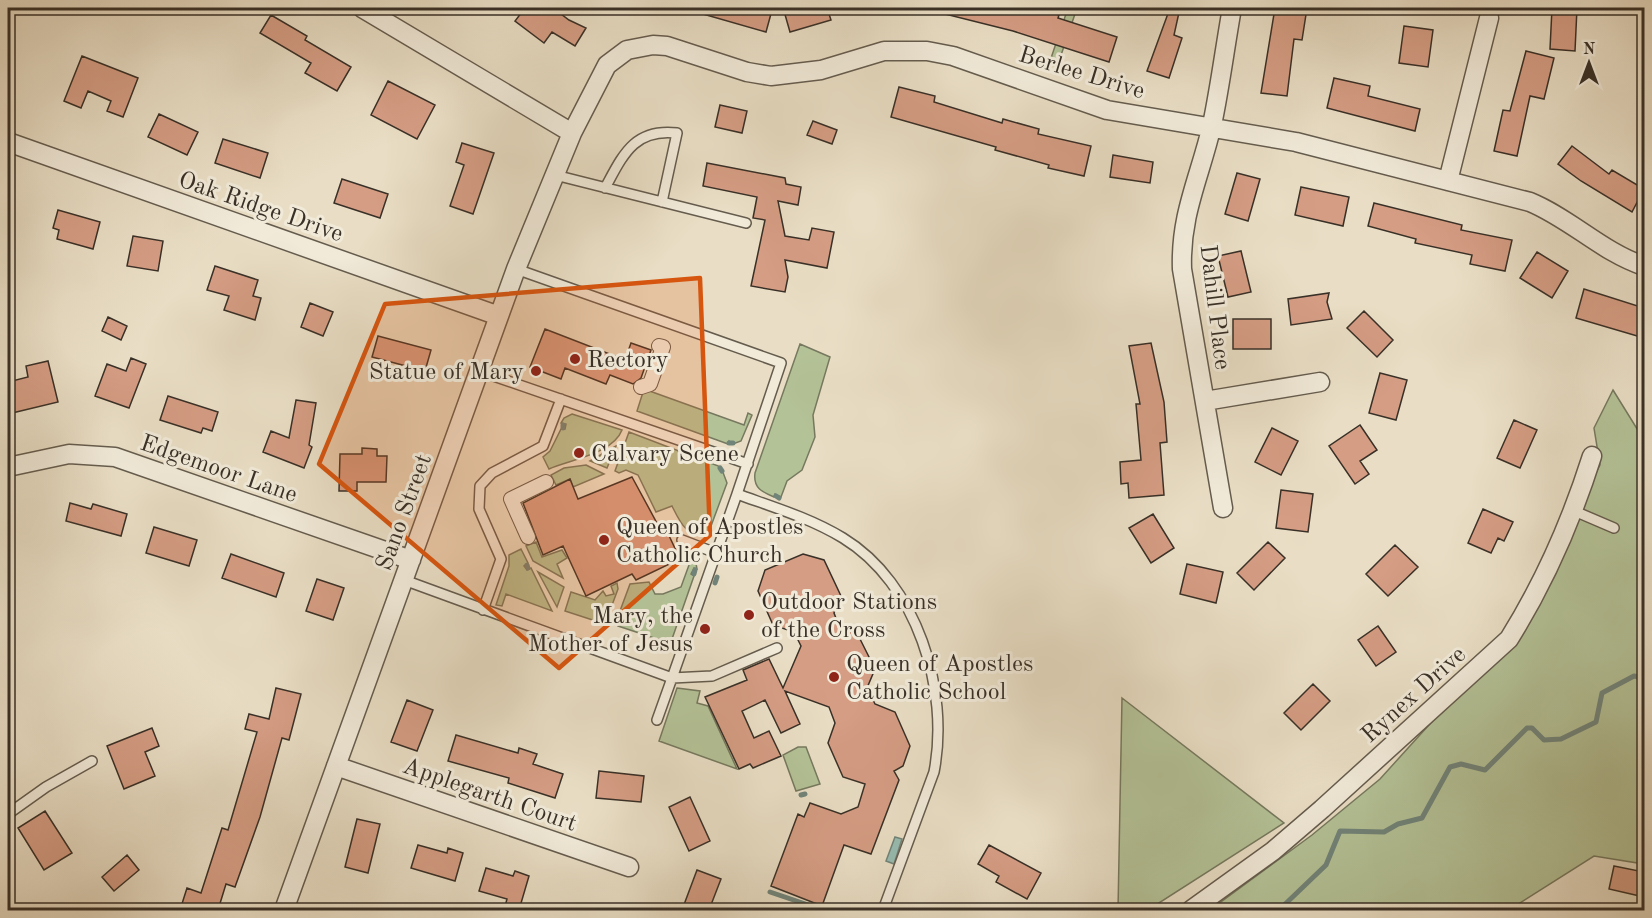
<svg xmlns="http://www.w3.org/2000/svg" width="1652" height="918" font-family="'Old Standard TT',serif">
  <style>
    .green { fill: #b4c297; stroke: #76795f; stroke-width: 1.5 }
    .water { fill: #97bcb1; stroke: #71847a; stroke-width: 1.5 }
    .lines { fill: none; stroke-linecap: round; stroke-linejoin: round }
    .stream { stroke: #71847a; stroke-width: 5 }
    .building { fill: #d59d84; stroke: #393027; stroke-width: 1.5 }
    .service-casing { stroke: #655c4e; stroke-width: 12 }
    .pedestrian-casing { stroke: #655c4e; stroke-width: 16 }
    .minor-casing { stroke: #655c4e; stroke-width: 21 }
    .service { stroke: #f1ead9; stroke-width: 9 }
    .pedestrian { stroke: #f1ead9; stroke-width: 14 }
    .minor { stroke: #f1ead9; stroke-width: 18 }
    .marked { fill: #d6550f; fill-opacity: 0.2; stroke: #d6550f; stroke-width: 4.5; stroke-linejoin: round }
    .poi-dot { fill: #8f2418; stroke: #f1ead9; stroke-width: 2 }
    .labels { text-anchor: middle; stroke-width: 6; stroke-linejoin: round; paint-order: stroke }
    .street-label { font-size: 24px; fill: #393027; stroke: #f1ead9 }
    .poi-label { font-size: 24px; fill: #393027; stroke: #f1ead9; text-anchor: start }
  </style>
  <rect width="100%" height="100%" fill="#e9dec5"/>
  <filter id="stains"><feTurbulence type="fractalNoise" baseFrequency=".00333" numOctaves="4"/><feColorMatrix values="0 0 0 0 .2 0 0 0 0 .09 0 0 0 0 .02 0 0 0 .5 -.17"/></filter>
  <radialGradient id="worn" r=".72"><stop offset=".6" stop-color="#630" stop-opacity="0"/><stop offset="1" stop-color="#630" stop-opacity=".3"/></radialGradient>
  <!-- green -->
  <path class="green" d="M1068,8H1077L1057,67L1049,64Z
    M800,344L830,357L813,415L815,437L802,470L787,481L781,497L775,494L774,497C762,492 753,488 755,473Z
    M644,389L744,425L748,413L752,415L741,441L733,444L729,441L728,444L637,411Z
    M1613,390L1644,440V864L1594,856L1509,910H1210L1312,835L1380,779L1514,631L1600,465L1594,428Z
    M572,414L622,430C613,454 569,460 549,469L543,457L550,451L561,429H565L566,424L561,423L564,418Z
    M629,432L721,467L727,483L708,534C687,539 680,522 672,506L656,512L638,475L626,470L619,473L615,471Z
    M616,446L607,468L590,461Z
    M586,465L604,474L573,487L570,479L556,485L551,475L564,468Z
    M536,542L542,557L562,550L567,558L557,564L563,578L533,561L526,546Z
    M521,549L528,563L524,566L527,570L531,568L552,611L506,594L502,606L496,605L509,566V555Z
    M688,556L695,558L697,569L694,568L691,574L694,576L672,639L666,642L618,626L620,621L617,619L630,584L649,582L655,594H663L681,587L689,565L683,559Z
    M538,572L564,587L557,607Z
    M617,583L618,589L605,624L565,611L571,592L595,600L603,591L606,596L614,594L611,586Z
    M677,688L700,691L697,703L708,706L737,769L659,741Z
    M1122,698L1284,823L1148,910H1118Z
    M798,747H806L820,784L796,791L783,755Z"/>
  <!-- water -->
  <path class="water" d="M895,837L902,839L894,864L886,861Z"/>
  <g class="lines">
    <!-- stream -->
    <path class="stream" d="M563,428V425
      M729,443H733
      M720,468L722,471
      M776,496L779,498
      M527,565L528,568
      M694,574L695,570
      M715,583L717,577
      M801,795L805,794
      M770,892L823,910
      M1279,910L1326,865L1340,831L1384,832L1398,824L1422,818L1450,767L1461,764L1485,770L1527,728H1532L1544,740L1561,739L1596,722L1602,693L1634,676L1644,678"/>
  </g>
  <!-- building -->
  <path class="building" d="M525,8H540L548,13L553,8L569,20L586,28L575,46L552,32L544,43L515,21Z
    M690,8H761L772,10L766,32L689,10Z
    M797,8H827L831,20L790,32L784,11Z
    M938,8H1036L1059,15L1058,18L1117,37L1109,62L1013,31L937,12Z
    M1170,8H1180L1174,35L1182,38L1169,78L1147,71Z
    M1275,8H1307L1302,40L1294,39L1287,96L1261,93Z
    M1552,8H1577L1575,51L1550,49Z
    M271,15L307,36L305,40L351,67L337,91L305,73L311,63L260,33Z
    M1404,26L1433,30L1428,67L1399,63Z
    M1526,51L1554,58L1544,99L1530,96L1517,156L1494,151L1503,110L1510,111Z
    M82,56L138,78L123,117L107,111L111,101L88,91L81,108L64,101Z
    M1334,78L1370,86L1368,96L1420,109L1415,131L1327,108Z
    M388,81L435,105L417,139L371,115Z
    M899,87L935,96L934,102L1002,123L1003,119L1039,129L1038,134L1091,146L1084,176L1048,168L1049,165L995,150L996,147L891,117Z
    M720,105L747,111L742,133L715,127Z
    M159,114L198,132L187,155L148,137Z
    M813,121L837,130L832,144L807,135Z
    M223,139L268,153L260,178L215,163Z
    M462,143L494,153L473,214L450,206L464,165L456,162Z
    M1572,146L1609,174L1612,170L1644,189L1632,212L1581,181L1558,164Z
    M1113,155L1153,162L1150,183L1110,177Z
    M707,163L785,178L786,184L801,187L798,205L778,201L785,236L809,240L812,228L834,232L827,268L785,260L788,277L785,292L751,286L765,220L753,218L757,197L703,186Z
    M1237,173L1260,179L1248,221L1225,214Z
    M342,179L388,194L380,218L334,203Z
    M1301,187L1349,197L1343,226L1295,215Z
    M1374,203L1462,225L1461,230L1512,240L1505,271L1470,264L1472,255L1415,243L1416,239L1368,226Z
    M58,210L100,222L93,249L57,239L59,230L53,228Z
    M133,236L163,241L158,271L127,266Z
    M1241,251L1251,292L1228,297L1218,256Z
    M1537,252L1568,271L1552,298L1520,278Z
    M215,266L258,280L253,296L261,298L255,320L224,310L229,296L207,290Z
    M1584,289L1644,308V338L1576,318Z
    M1329,293L1327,302L1332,319L1291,325L1288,299Z
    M310,303L333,312L323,336L301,327Z
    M1364,311L1393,340L1377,357L1347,328Z
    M108,317L127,326L121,340L102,331Z
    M1233,319H1271V349H1233Z
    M545,329L625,360L631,343L651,350L641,378L633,384L610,375L606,384L565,368L561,379L530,367Z
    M378,336L431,350L425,371L372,357Z
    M1151,343L1164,402L1167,442L1160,443L1164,495L1129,498L1128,483L1121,484L1120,462L1141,460L1136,404H1140L1129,346Z
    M131,358L146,364L129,408L95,396L107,364L126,371Z
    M48,361L58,402L8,414V382L28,377L26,366Z
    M1380,373L1407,380L1396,420L1369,413Z
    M168,396L218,412L212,431L203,428L201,433L160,420Z
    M296,400L316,403L309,445L312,447L304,468L263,452L271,431L289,438Z
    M1514,420L1537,430L1520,468L1497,458Z
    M1360,425L1377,450L1360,461L1369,474L1355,484L1329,446Z
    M1272,428L1298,441L1281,475L1255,462Z
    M362,448L377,449V456H387L386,482H357V491H339L340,454H362Z
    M632,477L658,525L663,523L680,559L636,580L632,574L586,596L563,546L543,555L523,503L570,479L578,499Z
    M1281,490L1313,494L1308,532L1276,528Z
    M70,503L91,509L93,504L127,514L121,536L66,521Z
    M1483,509L1513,522L1504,541L1498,538L1491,553L1468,543Z
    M1153,514L1174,548L1151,563L1129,528Z
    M154,527L197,540L189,566L146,553Z
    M1268,542L1285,558L1254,590L1237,573Z
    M1395,545L1418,567L1388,596L1366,574Z
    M231,554L284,573L276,597L222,578Z
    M803,554L824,560L841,596L834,613L839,626L858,635L875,669L867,688L875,704L895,712L910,746L903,766L894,771L899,780L871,854L844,845L822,906L771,886L798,814L804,817L810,803L841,814L858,807L865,784L843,777L828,743L835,723L829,707L785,691L800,724L781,733L765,700L742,711L754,738L769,731L781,756L753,768L750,764L739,769L705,697L747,680L743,670L769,659L783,688L801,646L794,632L773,625L758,591L765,570Z
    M1187,564L1223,572L1216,603L1180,594Z
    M317,579L344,588L333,620L306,611Z
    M1378,626L1396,652L1376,666L1358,640Z
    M1313,684L1330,701L1301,730L1284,713Z
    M276,688L301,694L289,740L282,738L260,817L235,887L226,884L218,910H180L187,888L201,893L222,828L228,830L257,732L245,729L249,714L269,719Z
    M407,700L433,710L417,751L391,742Z
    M152,728L159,746L145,752L155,776L124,789L107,746Z
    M456,735L518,753L519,748L537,754L533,764L563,774L555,798L508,783L509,778L448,761Z
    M599,771L644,776L641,802L596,798Z
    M690,797L710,841L689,851L669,807Z
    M45,811L72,853L44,870L18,828Z
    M357,819L380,824L368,873L345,867Z
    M418,845L447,853L448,848L463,853L455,881L411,868Z
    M989,845L1041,873L1027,899L996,882L999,876L978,864Z
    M127,855L139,870L114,891L102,877Z
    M1614,866L1644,872V897L1609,889Z
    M486,868L513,876L515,871L529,876L519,910H504L507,899L479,891Z
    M697,870L721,879L709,910H682Z"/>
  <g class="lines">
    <defs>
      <path id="service" d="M555,175L746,223
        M605,188C623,155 634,128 677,133L662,202
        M516,269L781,363L737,494C773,507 810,518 843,538C917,583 950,690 934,772L883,910
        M479,371L748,464
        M1572,510L1614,528
        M682,540L716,553
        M404,580L672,678L737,494
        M483,610L501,559L479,509L480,486L492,473L543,446L561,399
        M657,720L672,678L712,676L777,648
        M8,814L46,787L92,761"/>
      <path id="pedestrian" d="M641,387L650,384L663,347L659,346
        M528,537L511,499L546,482"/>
      <path id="minor" d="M362,8L572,133
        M8,142L499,316
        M1448,181L1489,18
        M1205,401L1320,382
        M8,467L69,454L115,457L411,560
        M1223,508L1182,269C1180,214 1200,177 1212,125C1220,87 1225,47 1232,8
        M336,766L629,867
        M284,910L516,269L572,133L607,65L627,50L653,45L667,46L747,72L771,76L821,70L884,51H927L953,56L1107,110L1296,142L1530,202C1571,219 1602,252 1644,266
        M1191,910L1273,851L1322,809L1509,639C1544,583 1572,519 1592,456"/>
    </defs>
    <!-- service casing -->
    <use href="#service" class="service-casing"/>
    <!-- pedestrian casing -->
    <use href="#pedestrian" class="pedestrian-casing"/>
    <!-- minor casing -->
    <use href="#minor" class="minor-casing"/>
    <!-- service -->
    <use href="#service" class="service"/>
    <!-- pedestrian -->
    <use href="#pedestrian" class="pedestrian"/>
    <!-- minor -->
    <use href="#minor" class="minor"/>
  </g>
  <!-- marked area -->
  <path class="marked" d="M700,278L710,535L559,668L319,464L385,304Z"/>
  <!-- markers -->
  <g class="poi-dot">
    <circle cx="575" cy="359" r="6"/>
    <circle cx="536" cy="371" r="6"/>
    <circle cx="579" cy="453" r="6"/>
    <circle cx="604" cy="540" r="6"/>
    <circle cx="749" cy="615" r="6"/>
    <circle cx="705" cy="629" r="6"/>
    <circle cx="834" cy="677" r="6"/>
  </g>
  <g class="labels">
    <!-- street labels -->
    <g class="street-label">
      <text transform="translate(1082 72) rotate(17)" y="8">Berlee Drive</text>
      <text transform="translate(261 206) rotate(19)" y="8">Oak Ridge Drive</text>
      <text transform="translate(1216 307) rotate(83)" y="8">Dahill Place</text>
      <text transform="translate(219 468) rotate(19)" y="8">Edgemoor Lane</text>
      <text transform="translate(403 512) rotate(-70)" y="8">Sano Street</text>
      <text transform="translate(1413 694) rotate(-42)" y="8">Rynex Drive</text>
      <text transform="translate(490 794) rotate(19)" y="8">Applegarth Court</text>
    </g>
    <!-- poi labels -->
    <g class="poi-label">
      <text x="587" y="367">Rectory</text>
      <text x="524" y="379" text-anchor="end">Statue of Mary</text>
      <text x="591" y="461">Calvary Scene</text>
      <text x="616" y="534">Queen of Apostles<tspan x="616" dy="28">Catholic Church</tspan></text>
      <text x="761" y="609">Outdoor Stations<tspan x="761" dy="28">of the Cross</tspan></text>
      <text x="693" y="623" text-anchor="end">Mary, the<tspan x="693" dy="28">Mother of Jesus</tspan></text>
      <text x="846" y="671">Queen of Apostles<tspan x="846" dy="28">Catholic School</tspan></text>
    </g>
  </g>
  <!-- margin -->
  <rect width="1652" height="918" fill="none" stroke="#e9dec5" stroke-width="30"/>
  <rect x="9" y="9" width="1634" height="900" fill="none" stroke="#393027" stroke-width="3"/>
  <rect x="15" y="15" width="1622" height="888" fill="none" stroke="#393027" stroke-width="1.5"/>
  <!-- north arrow -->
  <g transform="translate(1589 63)" stroke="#f1ead9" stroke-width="4.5" paint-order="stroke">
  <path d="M0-4.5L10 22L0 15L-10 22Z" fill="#393027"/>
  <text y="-9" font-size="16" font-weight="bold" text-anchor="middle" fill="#393027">N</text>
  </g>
  <rect width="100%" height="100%" filter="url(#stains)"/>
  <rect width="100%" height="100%" fill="url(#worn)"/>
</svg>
